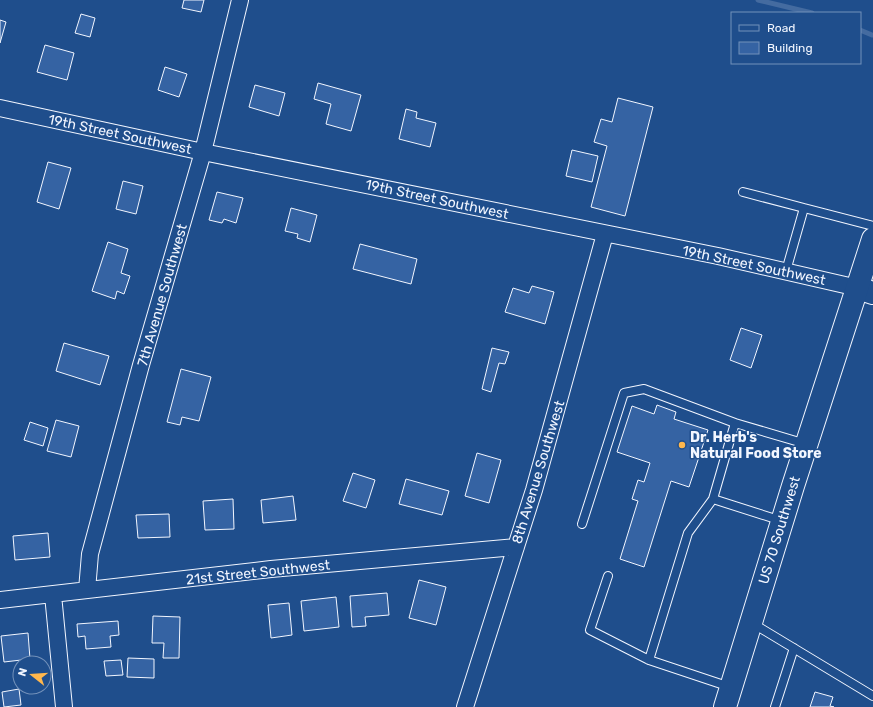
<svg xmlns="http://www.w3.org/2000/svg" width="873" height="707" font-family="Rubik,sans-serif">
  <style>
    .lines { fill: none; stroke-linecap: round; stroke-linejoin: round }
    .stream { stroke: #446ba0; stroke-width: 5 }
    .building { fill: #3563a3; stroke: #f2f6ff }
    .lane-casing { stroke: #f2f6ff; stroke-width: 10 }
    .street-casing { stroke: #f2f6ff; stroke-width: 18 }
    .secondary-casing { stroke: #f2f6ff; stroke-width: 24 }
    .primary-casing { stroke: #f2f6ff; stroke-width: 24 }
    .lane { stroke: #1f4e8c; stroke-width: 8 }
    .street { stroke: #1f4e8c; stroke-width: 16 }
    .secondary { stroke: #1f4e8c; stroke-width: 22 }
    .primary { stroke: #1f4e8c; stroke-width: 22 }
    .poi-dot { fill: #ffb74d; stroke: #1f4e8c; stroke-width: 1.5 }
    .labels { text-anchor: middle; stroke-width: 3; stroke-linejoin: round; paint-order: stroke }
    .street-label { font-size: 14px; fill: #f2f6ff; stroke: #1f4e8c }
    .poi-label { font-size: 14px; font-weight: bold; fill: #f2f6ff; stroke: #1f4e8c; text-anchor: start }
  </style>
  <rect width="100%" height="100%" fill="#1f4e8c"/>
  <g class="lines">
    <!-- stream -->
    <path class="stream" d="M758,0L812,13
      M860,30L872,35"/>
  </g>
  <!-- building -->
  <path class="building" d="M184,0H204L201,12L182,8Z
    M81,14L95,18L90,37L75,33Z
    M0,20L6,22L0,43Z
    M45,45L74,53L67,80L37,72Z
    M165,67L187,74L179,97L158,90Z
    M318,83L361,95L351,131L326,124L331,104L314,99Z
    M255,85L285,93L279,116L249,107Z
    M618,98L653,107L625,216L591,207L607,146L594,142L601,119L612,122Z
    M406,109L417,112L416,118L436,123L430,147L399,139Z
    M572,150L598,156L592,182L566,176Z
    M48,162L71,168L59,209L37,202Z
    M123,181L143,186L136,214L116,209Z
    M217,192L243,198L236,223L224,219L222,223L209,220Z
    M291,208L317,215L310,242L297,238L298,234L285,231Z
    M108,242L128,249L121,273L130,276L124,294L117,291L115,299L92,291Z
    M360,244L417,259L411,284L353,269Z
    M532,286L554,292L545,324L505,312L513,288L529,293Z
    M741,328L762,335L751,368L730,360Z
    M64,343L109,356L100,385L56,371Z
    M492,348L509,352L505,364L499,363L491,392L482,389Z
    M181,369L211,377L199,421L182,417L180,425L167,422Z
    M657,405L676,412L674,419L708,430L689,487L671,481L644,567L620,559L638,501L632,499L638,480L644,482L650,463L617,452L632,406L654,414Z
    M56,420L79,426L71,457L47,451Z
    M30,422L48,428L43,446L24,440Z
    M477,453L501,460L489,503L465,496Z
    M353,473L375,480L366,508L343,501Z
    M406,479L449,491L442,515L399,504Z
    M293,496L296,520L263,523L261,500Z
    M233,499L234,529L205,530L203,501Z
    M169,514L170,537L138,538L136,515Z
    M48,533L50,557L15,560L13,536Z
    M419,580L446,587L436,625L409,618Z
    M387,593L389,615L365,617L366,626L352,627L350,596Z
    M336,597L339,627L304,631L301,601Z
    M289,603L292,635L271,638L268,605Z
    M153,616L180,617L179,658H163L164,643H152Z
    M118,621L119,635L110,636L111,647L86,649L85,636L78,637L77,624Z
    M28,633L30,659L4,662L1,636Z
    M128,658L154,659V678L127,677Z
    M121,660L123,675L106,676L104,661Z
    M19,689L21,705L4,707L2,692Z
    M815,692L833,697L830,706L834,707H810Z"/>
  <g class="lines">
    <defs>
      <path id="lane" d="M743,192L804,208
        M786,271L804,208L873,226
        M713,499L735,423L806,444
        M582,524L624,393L644,389L735,423
        M608,576L590,630L649,660
        M752,623L873,696
        M730,687L649,660L688,533L713,499L782,521
        M775,707L794,648"/>
      <path id="street" d="M0,108L203,152L718,256L858,288
        M87,590L90,554L141,365L203,152L240,0
        M53,595L64,707
        M0,600L271,569L516,547
        M465,707L534,490L605,234"/>
      <path id="secondary" d="M858,288L873,293"/>
      <path id="primary" d="M725,707L793,486L873,239"/>
    </defs>
    <!-- lane casing -->
    <use href="#lane" class="lane-casing"/>
    <!-- street casing -->
    <use href="#street" class="street-casing"/>
    <!-- secondary casing -->
    <use href="#secondary" class="secondary-casing"/>
    <!-- primary casing -->
    <use href="#primary" class="primary-casing"/>
    <!-- lane -->
    <use href="#lane" class="lane"/>
    <!-- street -->
    <use href="#street" class="street"/>
    <!-- secondary -->
    <use href="#secondary" class="secondary"/>
    <!-- primary -->
    <use href="#primary" class="primary"/>
  </g>
  <!-- markers -->
  <circle class="poi-dot" cx="682" cy="445" r="4"/>
  <g class="labels">
    <!-- street labels -->
    <g class="street-label">
      <text transform="translate(120 134) rotate(12)" y="5">19th Street Southwest</text>
      <text transform="translate(437 199) rotate(12)" y="5">19th Street Southwest</text>
      <text transform="translate(754 265) rotate(12)" y="5">19th Street Southwest</text>
      <text transform="translate(162 295) rotate(-74)" y="5">7th Avenue Southwest</text>
      <text transform="translate(538 472) rotate(-73)" y="5">8th Avenue Southwest</text>
      <text transform="translate(779 530) rotate(-73)" y="5">US 70 Southwest</text>
      <text transform="translate(258 572) rotate(-6)" y="5">21st Street Southwest</text>
    </g>
    <!-- poi labels -->
    <g class="poi-label">
      <text x="690" y="442">Dr. Herb's<tspan x="690" dy="16">Natural Food Store</tspan></text>
    </g>
  </g>
  <!-- legend -->
  <rect x="731" y="12" width="130" height="52" fill="#1f4e8c" stroke="#7391ba"/>
  <rect x="739" y="25" width="20" height="6" fill="#1f4e8c" stroke="#7391ba"/>
  <text x="767" y="32" font-size="12" fill="#f2f6ff">Road</text>
  <rect x="739" y="42" width="20" height="12" fill="#3563a3" stroke="#7391ba"/>
  <text x="767" y="52" font-size="12" fill="#f2f6ff">Building</text>
  <!-- north arrow -->
  <g transform="translate(32 675) rotate(287)"><circle r="19" fill="#1f4e8c" stroke="#7391ba"/>
  <path d="M0-3L7 15L0 10L-7 15Z" fill="#ffb74d"/>
  <text y="-6" font-size="11" font-weight="bold" text-anchor="middle" fill="#f2f6ff">N</text>
  </g>
</svg>
